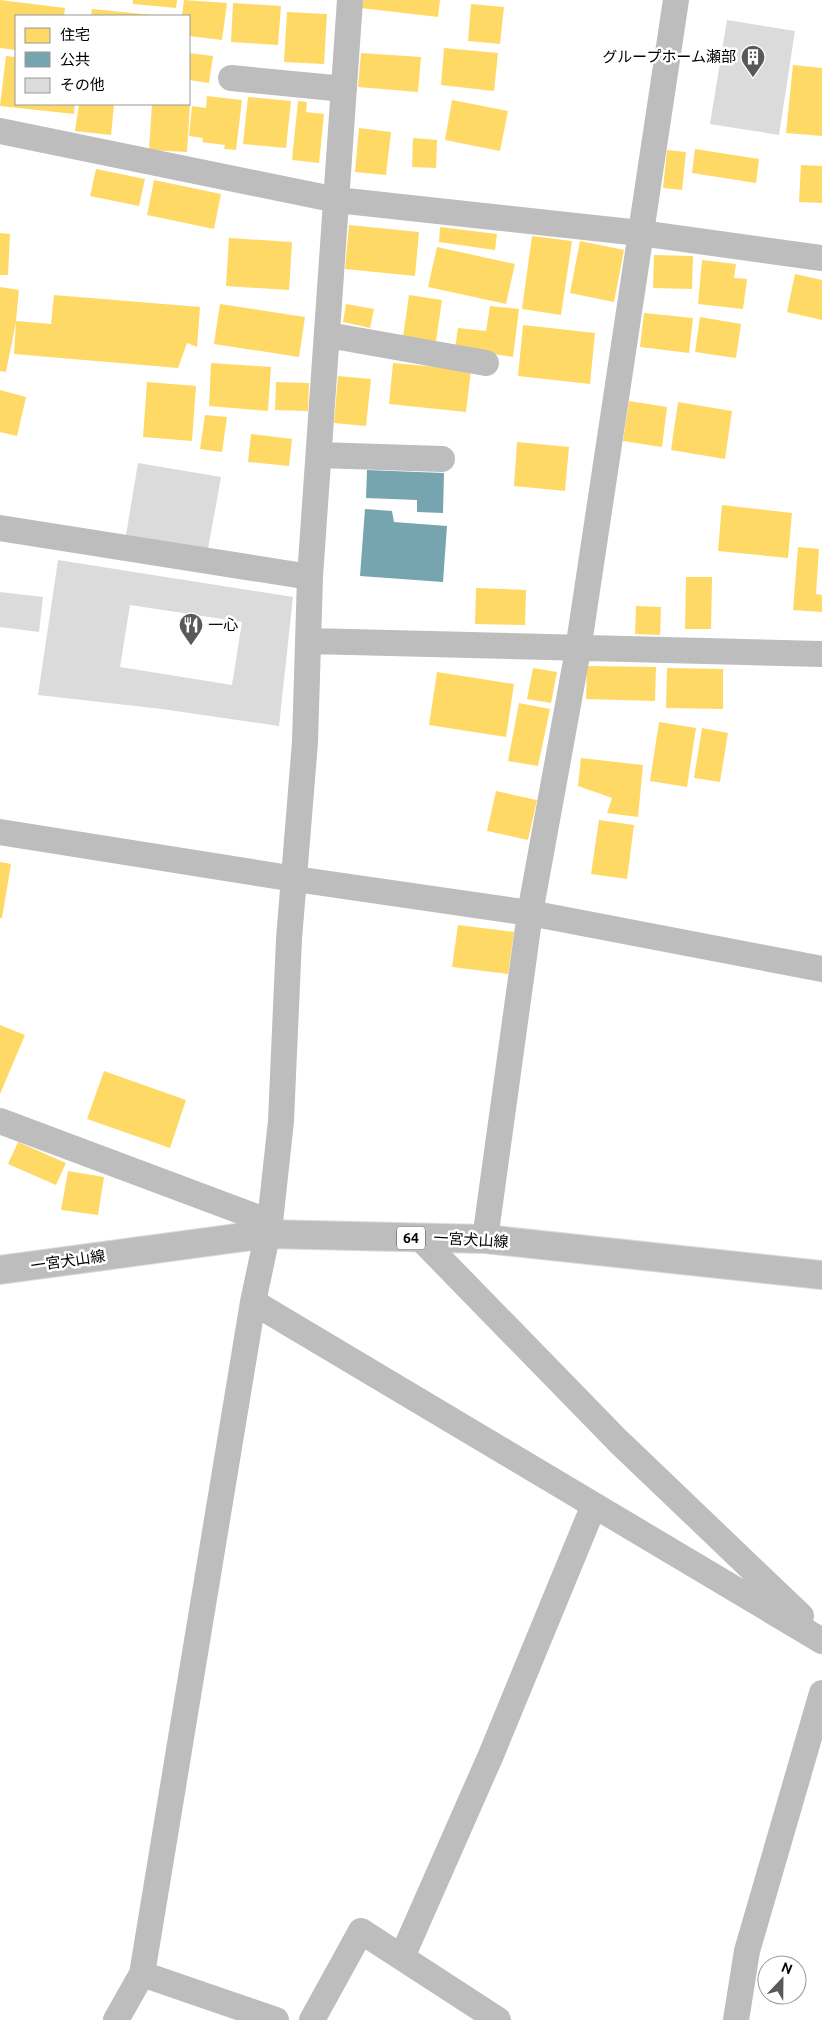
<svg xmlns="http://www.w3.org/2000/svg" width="822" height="2020" font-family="Ubuntu,'Noto Sans JP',sans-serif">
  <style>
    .homes { fill: #ffd966 }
    .public { fill: #76a5af }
    .building { fill: #dbdbdb; fill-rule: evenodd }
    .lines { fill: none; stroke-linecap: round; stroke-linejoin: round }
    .primary-casing { stroke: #dbdbdb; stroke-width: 30 }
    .street { stroke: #bdbdbd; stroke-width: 26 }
    .primary { stroke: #bdbdbd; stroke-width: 28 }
    .labels { text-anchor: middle; stroke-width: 5; stroke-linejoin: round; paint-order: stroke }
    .shield { fill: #fff; stroke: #4c4c4c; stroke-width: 1 }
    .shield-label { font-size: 14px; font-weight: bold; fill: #000 }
    .poi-label { font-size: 15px; fill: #000; stroke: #fff; text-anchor: end }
    .street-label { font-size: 15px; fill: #000; stroke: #fff }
  </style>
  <rect width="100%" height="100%" fill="#fff"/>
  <!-- homes -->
  <path class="homes" d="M0,0L65,8L64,16H16V50L0,48Z
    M133,0H177L176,8L133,4Z
    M184,0L227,3L222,40L189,36V16H182Z
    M362,0H440L438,17L361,8Z
    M233,3L281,6L278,45L231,42Z
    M471,4L504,7L500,44L468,41Z
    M92,9L153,15L152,16H91Z
    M287,12L327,14L324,64L284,62Z
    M444,48L498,53L494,91L441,85Z
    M189,53L213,56L209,83L189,80Z
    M361,53L421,57L418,92L358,87Z
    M6,56L16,57V104H75L74,114L0,106Z
    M793,65L822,68V136L786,133Z
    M207,96L242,100L236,150L224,149L225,145L202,142L203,138L189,136L192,106L206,108Z
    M248,97L291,101L286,148L243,144Z
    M452,100L508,111L500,151L445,140Z
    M298,101L307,102L306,112L324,114L319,163L292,160Z
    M79,104L114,105L111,135L75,131Z
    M152,104H190L187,152L149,150Z
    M359,128L391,132L386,175L355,172Z
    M413,138L437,140L436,168L412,167Z
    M695,149L759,159L756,183L692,173Z
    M667,150L686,152L682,190L663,188Z
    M801,165L822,166V203L799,202Z
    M96,169L145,179L139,206L90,196Z
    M154,180L221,194L214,229L147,215Z
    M349,225L419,232L415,276L345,269Z
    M440,227L497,234L495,250L439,242Z
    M0,233L10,234L8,275H0Z
    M532,236L572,241L561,315L522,309Z
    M229,238L292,242L289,290L226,286Z
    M580,241L624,250L614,302L570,293Z
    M437,247L515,264L506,304L428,287Z
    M654,255L693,256L692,289L653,288Z
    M702,260L736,264L734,278L747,279L743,309L698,304Z
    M795,274L822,280V320L787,312Z
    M0,287L19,290L16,321L51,324L54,295L200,307L197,347L187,343L178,368L14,354L16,322L6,372L0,371Z
    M409,295L442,300L436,341L403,337Z
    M220,304L305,317L299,357L214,344Z
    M346,304L374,309L370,328L343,322Z
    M490,306L519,309L513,357L455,348L458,328L486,331Z
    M644,313L693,318L689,353L640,347Z
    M700,317L741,324L736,358L695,352Z
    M523,325L595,333L590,384L518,376Z
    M211,363L271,367L268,411L209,406Z
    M393,363L471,370L466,412L389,404Z
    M338,376L371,379L366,426L334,423Z
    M147,382L196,386L192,441L143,437Z
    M276,382L309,383L308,411L275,410Z
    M0,390L26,397L17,436L0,432Z
    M629,401L667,407L662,447L623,441Z
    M678,402L732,411L725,459L671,450Z
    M205,415L227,417L222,452L200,449Z
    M251,434L292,439L289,466L248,462Z
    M517,442L569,447L565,491L514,486Z
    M722,505L792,513L788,558L718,551Z
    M798,547L819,549L816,594L822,595V612L793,610Z
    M686,577H712L711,629H685Z
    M476,588L526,590L525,625L475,624Z
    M636,606L661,607L660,635L635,634Z
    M587,666L656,667L655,701L586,699Z
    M533,668L557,672L551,703L527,699Z
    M667,668L723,669V709L666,708Z
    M437,672L514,684L506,737L429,725Z
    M519,703L550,709L538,766L508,761Z
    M659,722L696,728L687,787L650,781Z
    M702,728L728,733L720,782L694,778Z
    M581,758L643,765L638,817L607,813L612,798L578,786Z
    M496,791L537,800L528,840L487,831Z
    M599,820L634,825L627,879L591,874Z
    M0,862L11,864L2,918H0Z
    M458,925L514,932L508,974L452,967Z
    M0,1025L25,1035L0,1094Z
    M104,1071L186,1100L170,1148L87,1119Z
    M18,1142L66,1163L56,1185L8,1164Z
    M68,1171L104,1177L98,1215L61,1210Z"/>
  <!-- public -->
  <path class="public" d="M367,470L444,473L443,513L417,512V500L366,498Z
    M365,509L392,511L394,522L447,526L443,582L360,576Z"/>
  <!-- building -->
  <path class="building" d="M727,20L795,31L779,135L710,124Z
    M138,463L221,477L208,549L126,535Z
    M58,560L293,597L279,726L162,709L38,695ZM130,605L242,622L232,685L120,667Z
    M0,592L43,597L39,632L0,627Z"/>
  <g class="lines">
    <defs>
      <path id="primary" d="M0,1270L267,1234L485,1239L822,1275"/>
    </defs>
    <!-- primary casing -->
    <use href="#primary" class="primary-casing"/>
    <!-- street -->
    <path class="street" d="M231,78L344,89
      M0,131L337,200L640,233L822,258
      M328,335L486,363
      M319,455L442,459
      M0,528L310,577
      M310,641L822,654
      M0,832L295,879L530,913L822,969
      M0,1121L270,1222
      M420,1238L618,1441L801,1616
      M485,1239L530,913L578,650L676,0
      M253,1302L822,1641
      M402,1957L491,1755L594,1505
      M142,1974L276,2020
      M116,2020L142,1974L253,1302L270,1222L281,1121L289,939L305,742L310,577L350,0
      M312,2020L361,1931L498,2020
      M736,2020L747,1951L822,1693"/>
    <!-- primary -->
    <use href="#primary" class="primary"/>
  </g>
  <!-- icons -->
  <defs>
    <symbol id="building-pin" viewBox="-11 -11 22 30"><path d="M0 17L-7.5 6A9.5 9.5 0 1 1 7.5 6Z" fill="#595959" stroke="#fff"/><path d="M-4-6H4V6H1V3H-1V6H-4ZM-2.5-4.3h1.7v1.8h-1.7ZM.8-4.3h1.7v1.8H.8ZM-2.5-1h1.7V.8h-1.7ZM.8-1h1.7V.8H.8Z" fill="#fff"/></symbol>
    <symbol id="restaurant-pin" viewBox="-11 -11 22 30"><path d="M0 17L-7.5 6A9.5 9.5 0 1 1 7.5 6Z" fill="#595959" stroke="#fff"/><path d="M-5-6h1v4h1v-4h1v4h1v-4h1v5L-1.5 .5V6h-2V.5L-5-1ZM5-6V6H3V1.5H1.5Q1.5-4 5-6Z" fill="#fff"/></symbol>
  </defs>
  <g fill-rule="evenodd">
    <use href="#building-pin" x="739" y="43" width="28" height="38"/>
    <use href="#restaurant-pin" x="177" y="611" width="28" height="38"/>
  </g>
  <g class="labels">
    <!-- shield labels -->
    <rect class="shield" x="397" y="1226.5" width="28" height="23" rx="4"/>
    <g class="shield-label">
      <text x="411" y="1243">64</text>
    </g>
    <!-- poi labels -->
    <g class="poi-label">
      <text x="736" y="62">グループホーム瀬部</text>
      <text x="208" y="630" text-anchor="start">一心</text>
    </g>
    <!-- street labels -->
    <g class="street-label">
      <text transform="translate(471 1240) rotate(3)" y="5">一宮犬山線</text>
      <text transform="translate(68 1261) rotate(-8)" y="5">一宮犬山線</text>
    </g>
  </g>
  <!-- legend -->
  <rect x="15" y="15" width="175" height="90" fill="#ffffff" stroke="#999999"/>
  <rect x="25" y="28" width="25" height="15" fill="#ffd966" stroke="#999999"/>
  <text x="60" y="40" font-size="15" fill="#000000">住宅</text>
  <rect x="25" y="52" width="25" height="15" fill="#76a5af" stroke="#999999"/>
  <text x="60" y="65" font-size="15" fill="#000000">公共</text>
  <rect x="25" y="78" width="25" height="15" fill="#dbdbdb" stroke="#999999"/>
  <text x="60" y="90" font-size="15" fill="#000000">その他</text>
  <!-- north arrow -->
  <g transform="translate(782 1980) rotate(22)"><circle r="24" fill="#ffffff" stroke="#999999"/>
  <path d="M0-4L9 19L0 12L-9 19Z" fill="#595959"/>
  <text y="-8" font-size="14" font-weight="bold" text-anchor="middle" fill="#000000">N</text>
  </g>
</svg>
